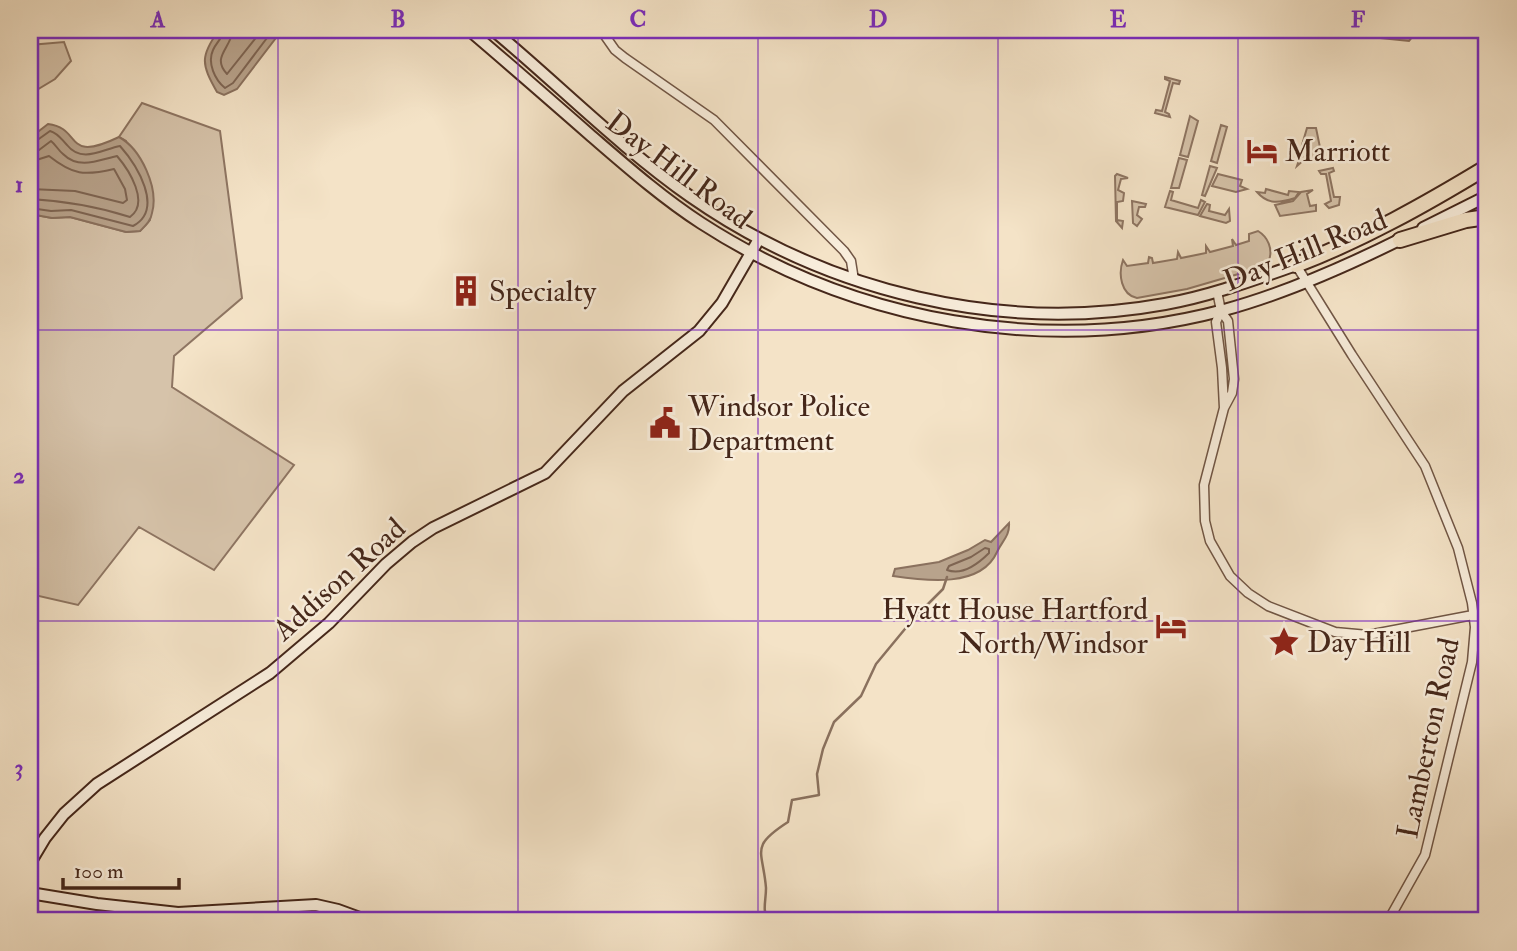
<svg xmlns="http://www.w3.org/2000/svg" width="1517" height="951" font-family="'IM FELL Double Pica',serif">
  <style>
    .green { fill: #d6c3aa; stroke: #8e7562; stroke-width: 2 }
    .water { fill: #b8a38c; stroke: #8a715e; stroke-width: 2 }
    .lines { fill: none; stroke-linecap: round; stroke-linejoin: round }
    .shore { stroke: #7e6553; stroke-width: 2 }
    .stream { stroke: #8a715e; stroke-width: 2.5 }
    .street-casing { stroke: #715645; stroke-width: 11 }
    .secondary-casing { stroke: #45271a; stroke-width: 14 }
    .highway-casing { stroke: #45271a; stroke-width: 18 }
    .street { stroke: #f8eddb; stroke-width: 8 }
    .secondary { stroke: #f8eddb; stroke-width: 10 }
    .highway { stroke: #f4e3c7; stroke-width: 14 }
    .grid { fill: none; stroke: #7b2cbf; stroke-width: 2; stroke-opacity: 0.55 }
    .labels { text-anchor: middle; stroke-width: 5; stroke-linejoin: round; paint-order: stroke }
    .poi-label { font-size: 30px; fill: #45271a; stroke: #f8eddb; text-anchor: start }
    .street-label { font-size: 30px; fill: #45271a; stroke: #f8eddb }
    .neatline { fill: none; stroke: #7b2cbf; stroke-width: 2.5 }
    .grid-label { font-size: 23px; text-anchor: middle; font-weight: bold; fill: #7b2cbf }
  </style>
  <rect width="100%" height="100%" fill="#f4e3c7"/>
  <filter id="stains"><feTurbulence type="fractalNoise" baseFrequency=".00286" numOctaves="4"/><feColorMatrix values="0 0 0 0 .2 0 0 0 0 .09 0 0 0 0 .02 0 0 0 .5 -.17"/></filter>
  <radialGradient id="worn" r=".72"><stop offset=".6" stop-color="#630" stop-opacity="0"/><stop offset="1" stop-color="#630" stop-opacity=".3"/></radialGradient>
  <!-- green -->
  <path class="green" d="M64,42L71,61L55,79L30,94V45Z
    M1165,77L1180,81L1179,84L1173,83L1165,112L1169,114L1170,117L1155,113L1156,110L1162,111L1170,81L1165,79Z
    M142,103L220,131L242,298L174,356L172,387L294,465L214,570L139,527L78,605L30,594V214L52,218L70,217L126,232L140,231L150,220L126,141L119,137Z
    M1190,116L1198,121L1188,157L1180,155Z
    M1221,125L1227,127L1217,163L1211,161Z
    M1307,128H1316L1322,157L1310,160L1306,158L1297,166L1304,146L1302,145Z
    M1179,158L1187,160L1179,188H1171Z
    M1210,166L1217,168L1205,196L1202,195Z
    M1333,168L1334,171L1329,173L1334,197H1340L1339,205L1329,208L1325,204L1331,201L1326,174H1321L1319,171Z
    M1117,174L1128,178L1121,179L1118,190L1124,193L1123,201L1117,202V220L1123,221L1122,228L1116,221L1115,176Z
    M1218,174L1242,180L1240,186L1247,189L1236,192L1212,186Z
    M1266,189L1288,195L1289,191L1299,192L1295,198C1279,203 1268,205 1257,192L1265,193Z
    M1313,190L1307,194L1310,206L1316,205V211L1280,216L1275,205L1293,201L1301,192Z
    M1170,191L1173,192L1171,200L1198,208L1201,200L1205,202L1198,215L1165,207Z
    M1132,201L1146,204L1145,207H1139L1137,215L1142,219L1137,226L1133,223Z
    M1207,204L1210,205L1209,211L1225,215L1229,209L1230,221L1226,223L1200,216Z
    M1258,231C1268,237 1273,249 1269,260L1259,268L1187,289L1137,298C1121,295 1118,274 1123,260L1127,266L1148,263L1149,257L1152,258L1153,263L1177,259L1178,252L1181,258L1206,253V246L1210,252L1233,246L1232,239L1236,245L1249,241V234Z"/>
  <!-- water -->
  <path class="water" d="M219,30H282L237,89L224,95L217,92C201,64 200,56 219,30Z
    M1338,30H1418L1409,41L1351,35Z
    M48,124C83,128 63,164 119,137C141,149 159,188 152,213C151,221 145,226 140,231L126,232L70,217L52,218L30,214V138Z
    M1009,523C1010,536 1002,541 997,552C981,588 926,581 893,576L895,569L939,562L968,550L985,540L991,542Z"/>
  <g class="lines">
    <!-- shore -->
    <path class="shore" d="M224,30C222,39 216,43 213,50C207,63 215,80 225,88L233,83L273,30
      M233,30C231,48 211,57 227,74L262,30
      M30,142L36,141L50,131C59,134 61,139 67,145C82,164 103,149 120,146C136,164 165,209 133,226L71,210L51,211L30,208
      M30,151L39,150L51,141C56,145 58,150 63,154C79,170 99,160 117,156C129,170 150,203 130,217C96,206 65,201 30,199
      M30,162L49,156C73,175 84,176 114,169L125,189L127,200L123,203L75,191L30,189
      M985,548L989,549V553C978,564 963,576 947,570L949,566L971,557Z"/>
    <!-- stream -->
    <path class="stream" d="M768,921C762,910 766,901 766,888C763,850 749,847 788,822L792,800L819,795L817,774L823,749L834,722L861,696L876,664L914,618L943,589L947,577"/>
    <defs>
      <path id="street" d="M601,30L615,50L625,58L714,120L844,251L851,261L854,280
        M1296,265L1352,355L1425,466L1458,548L1472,603L1475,627L1472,662L1425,855L1388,921
        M1217,291L1221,311L1228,321L1234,379L1232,393L1224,408L1204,485L1205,521L1210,541L1230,576L1248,593L1268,606L1335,632L1368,635L1473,615
        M1221,311L1216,322L1222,368L1224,408"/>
      <path id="secondary" d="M469,30C509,64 549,99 589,134C625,165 661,197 701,223C854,322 1047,357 1224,310C1287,293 1347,266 1405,237
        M493,30C559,85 621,148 691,197C827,292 1001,334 1165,304C1210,296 1253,280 1296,265
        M1423,228L1487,196
        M30,863L45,838L64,814L97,784L270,673L329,623L386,564L412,542L433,528L545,473L623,391L699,331L722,303L759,239
        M30,893L97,904L178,913L316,905L338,910L368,921"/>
      <path id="highway" d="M1400,240L1466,220L1487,217
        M1296,265C1364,239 1426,204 1487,167"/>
    </defs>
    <!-- street casing -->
    <use href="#street" class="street-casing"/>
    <!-- secondary casing -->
    <use href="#secondary" class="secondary-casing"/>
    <!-- highway casing -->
    <use href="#highway" class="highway-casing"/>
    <!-- street -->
    <use href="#street" class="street"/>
    <!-- secondary -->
    <use href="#secondary" class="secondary"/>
    <!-- highway -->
    <use href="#highway" class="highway"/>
  </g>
  <!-- grid -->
  <path class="grid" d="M278,30V921M518,30V921M758,30V921M998,30V921M1238,30V921M30,330H1487M30,621H1487"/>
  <!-- icons -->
  <defs>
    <symbol id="hotel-bare" viewBox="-9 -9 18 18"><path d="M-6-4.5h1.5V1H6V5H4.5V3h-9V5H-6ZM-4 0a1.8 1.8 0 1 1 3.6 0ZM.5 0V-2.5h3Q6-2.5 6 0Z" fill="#8f2418" stroke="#f8eddb" stroke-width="2.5" paint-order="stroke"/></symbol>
    <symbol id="building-bare" viewBox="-9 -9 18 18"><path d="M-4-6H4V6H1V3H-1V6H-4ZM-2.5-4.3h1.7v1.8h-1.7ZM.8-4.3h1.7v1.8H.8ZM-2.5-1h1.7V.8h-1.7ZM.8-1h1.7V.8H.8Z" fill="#8f2418" stroke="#f8eddb" stroke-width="2.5" paint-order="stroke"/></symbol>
    <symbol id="civic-bare" viewBox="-9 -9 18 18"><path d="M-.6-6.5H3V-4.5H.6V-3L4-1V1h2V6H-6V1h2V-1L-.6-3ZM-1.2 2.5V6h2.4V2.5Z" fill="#8f2418" stroke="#f8eddb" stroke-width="2.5" paint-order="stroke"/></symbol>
    <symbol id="sight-bare" viewBox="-9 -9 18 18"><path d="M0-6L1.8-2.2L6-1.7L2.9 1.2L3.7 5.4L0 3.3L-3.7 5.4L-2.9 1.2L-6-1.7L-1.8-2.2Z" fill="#8f2418" stroke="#f8eddb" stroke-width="2.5" paint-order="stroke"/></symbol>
  </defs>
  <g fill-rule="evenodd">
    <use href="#hotel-bare" x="1240" y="129" width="44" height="44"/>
    <use href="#building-bare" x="444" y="269" width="44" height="44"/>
    <use href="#civic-bare" x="643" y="401" width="44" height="44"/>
    <use href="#hotel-bare" x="1149" y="604" width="44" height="44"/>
    <use href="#sight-bare" x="1262" y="620" width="44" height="44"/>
  </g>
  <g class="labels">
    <!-- poi labels -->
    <g class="poi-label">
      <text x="1285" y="161">Marriott</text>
      <text x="489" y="301">Specialty</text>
      <text x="688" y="416">Windsor Police<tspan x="688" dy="34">Department</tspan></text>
      <text x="1148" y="619" text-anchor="end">Hyatt House Hartford<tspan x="1148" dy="34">North/Windsor</tspan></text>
      <text x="1307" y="652">Day Hill</text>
    </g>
    <!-- street labels -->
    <g class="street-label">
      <text transform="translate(679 170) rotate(37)" y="10">Day Hill Road</text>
      <text transform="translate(1305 250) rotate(-22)" y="10">Day Hill Road</text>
      <text transform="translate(339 579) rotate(-42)" y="10">Addison Road</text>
      <text transform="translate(1428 738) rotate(-78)" y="10">Lamberton Road</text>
    </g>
  </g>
  <!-- margin -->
  <rect width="1517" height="951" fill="none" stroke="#f4e3c7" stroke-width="77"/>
  <!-- scale -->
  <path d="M63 878v10h116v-10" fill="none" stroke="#45271a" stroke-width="3.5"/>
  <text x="74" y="878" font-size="21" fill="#45271a" stroke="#f8eddb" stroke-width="5" paint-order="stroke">100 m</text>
  <rect x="38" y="38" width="1440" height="874" class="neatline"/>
  <g class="grid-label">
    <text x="158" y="27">A</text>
    <text x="398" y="27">B</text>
    <text x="638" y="27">C</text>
    <text x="878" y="27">D</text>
    <text x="1118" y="27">E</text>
    <text x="1358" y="27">F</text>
    <text x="19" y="192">1</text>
    <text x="19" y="483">2</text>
    <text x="19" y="775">3</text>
  </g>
  <rect width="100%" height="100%" filter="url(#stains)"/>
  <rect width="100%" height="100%" fill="url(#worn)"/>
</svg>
